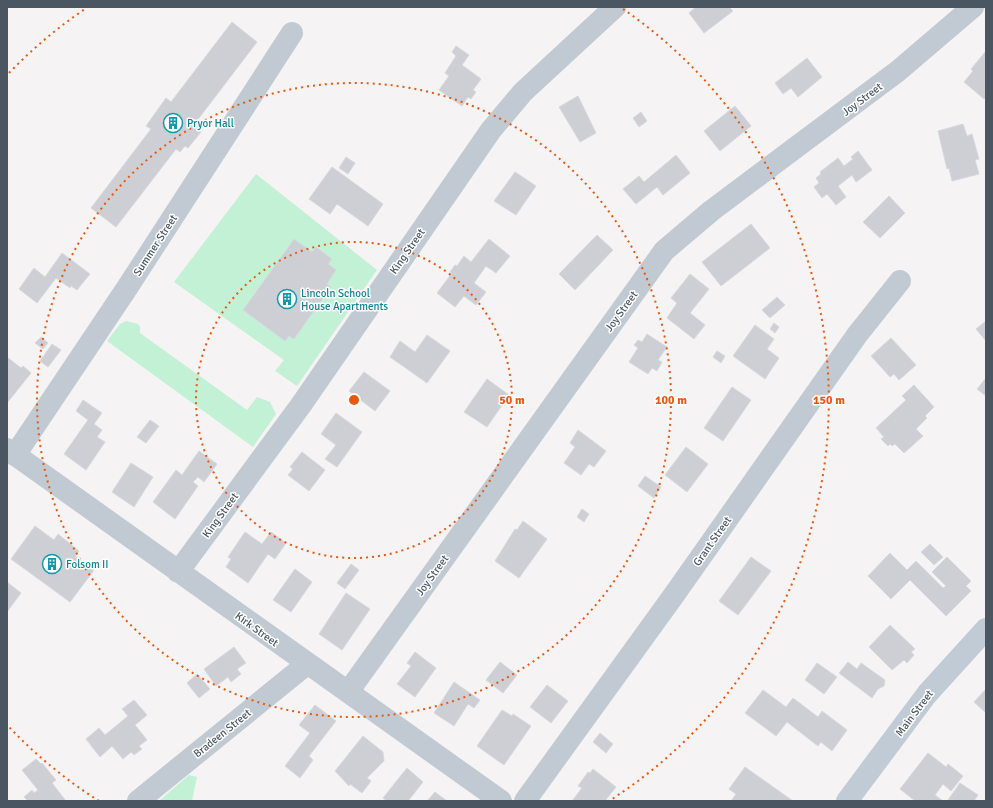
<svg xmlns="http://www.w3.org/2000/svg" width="993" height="808" font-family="Signika,sans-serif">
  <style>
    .green { fill: #c3f1d5 }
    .building { fill: #cdcfd5; stroke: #d7d9de }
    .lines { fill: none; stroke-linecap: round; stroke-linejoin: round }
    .street { stroke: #c1cad2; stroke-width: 22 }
    .secondary { stroke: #c1cbd6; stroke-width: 22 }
    .ring { fill: none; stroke: #e8590c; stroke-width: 2; stroke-dasharray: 2 4 }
    .labels { text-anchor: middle; stroke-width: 3; stroke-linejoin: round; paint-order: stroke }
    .street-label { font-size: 11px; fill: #4a5661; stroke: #fff }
    .culture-label { font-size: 11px; fill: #0d838f; stroke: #fff; text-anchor: start }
    .centre { fill: #e8590c; stroke: #fff; stroke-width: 2 }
    .ring-label { font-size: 12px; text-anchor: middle; font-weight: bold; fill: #e8590c; stroke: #fff; stroke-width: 3; stroke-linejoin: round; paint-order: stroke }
  </style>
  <rect width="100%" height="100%" fill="#f5f3f3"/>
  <!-- green -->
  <path class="green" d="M256,174L377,270L297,386L275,371L284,360L174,282Z
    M126,321L138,324L140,327V333L247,410L257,397L270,402L276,414L253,447L107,341L120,324Z
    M189,775L197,777L192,801H159Z"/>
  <!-- building -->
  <path class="building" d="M696,7H729L733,11L704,33L689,13Z
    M232,22L257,42L196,122L200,125L197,129L201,132L188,148L185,146L180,152L176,149L116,227L91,208L151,129L146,126L166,98L171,102Z
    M456,46L469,55L462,65L481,79L473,90L476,92L471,99L468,97L462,106L439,90L449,76L445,73L456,56L452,52Z
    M986,51V97L984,99L964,82L973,71L971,69Z
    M807,58L822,77L798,97L791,88L783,94L775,83Z
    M578,96L596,133L580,142L559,107Z
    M735,106L751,126L720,151L704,131Z
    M641,112L647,121L639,127L633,118Z
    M963,124L967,136L972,134L979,159L975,160L979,174L952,181L949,168L947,169L938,131Z
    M858,151L872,170L856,182L852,175L838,186L846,197L836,205L827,194L822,198L814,187L819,183L816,178L821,174L820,172L838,158L844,166L853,159L851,157Z
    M676,155L690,173L663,195L657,187L636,204L623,189L639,176L644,182Z
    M346,157L355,163L348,174L339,168Z
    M332,167L383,204L368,226L337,204L330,214L309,199Z
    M515,172L536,186L516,215L494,201Z
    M889,196L905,213L880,238L863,222Z
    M751,224L770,248L721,286L702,262Z
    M597,235L613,250L575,290L559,274Z
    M294,239L312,252L316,247L332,259L328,264L336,270L327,284L331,287L294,339L289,336L285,341L243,310Z
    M489,239L510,256L496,273L486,266L474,283L486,292L476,305L464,296L455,307L437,293L452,273L450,272L455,265L457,266L464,256L471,262Z
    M62,253L90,274L77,290L71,286L70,288L56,278L37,303L19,289L34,268L45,277Z
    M690,274L709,289L690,313L705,325L694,339L667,318L677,303L671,298Z
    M777,297L785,305L770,318L762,310Z
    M986,321V341L976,329Z
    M774,323L779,327L775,333L770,329Z
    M755,325L774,339L767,349L779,358L765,379L733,356Z
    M647,334L667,347L658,360L662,362L657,371L652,368L648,374L629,362L638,348L634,345L638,340L642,342Z
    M427,335L450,351L427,383L390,357L400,341L415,352Z
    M41,337L48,343L43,349L35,343Z
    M891,338L916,365L899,380L894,374L890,377L871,356Z
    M52,344L61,350L48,367L40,361Z
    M717,351L725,356L721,363L713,357Z
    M7,357L21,368L23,366L31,373L7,403Z
    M364,372L390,391L375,411L349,391Z
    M986,378V396L977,389Z
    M487,379L509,395L487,427L464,412Z
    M914,385L934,407L925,416L927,418L916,429L923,436L904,453L895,444L892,446L890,444L888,446L881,439L884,437L876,428L906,400L902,396Z
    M732,387L751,400L723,441L704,428Z
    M83,400L102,413L94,424L102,430L97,437L105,442L86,470L64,454L88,420L76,411Z
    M336,413L362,432L337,467L325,459L336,445L321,434Z
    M150,420L159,426L146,443L137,437Z
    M578,430L606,451L594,467L589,464L581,475L564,463L575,447L570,443Z
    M686,447L708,464L687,492L665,475Z
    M199,451L217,464L204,482L198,477L193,482L198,486L175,519L153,502L176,470L182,475Z
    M302,452L325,470L309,491L288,475L293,469L290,467Z
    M131,463L153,477L134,507L112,492Z
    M645,476L661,487L654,498L638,486Z
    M582,509L589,514L584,522L577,517Z
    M523,521L547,539L519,578L495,561L515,529L517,530Z
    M35,526L54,540L58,534L79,551L75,556L94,570L70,602L11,559Z
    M245,532L262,544L271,532L286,543L275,559L268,554L248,583L226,567L231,559L228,557Z
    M930,544L943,557L934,565L921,552Z
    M890,553L907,570L916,561L943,588L946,586L932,572L947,557L971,581L966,586L971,591L946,616L910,580L891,599L868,576Z
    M751,557L771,571L738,615L719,601Z
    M351,564L359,570L345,589L337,583Z
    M295,569L312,582L291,612L273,600Z
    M7,582L21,593L7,612Z
    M346,593L370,609L342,650L319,634Z
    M890,625L915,649L911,652L914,655L907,663L904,660L892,670L869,647Z
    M234,647L246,663L237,669L241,674L231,682L228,677L216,686L204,669Z
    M415,652L436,668L415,697L397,684L411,666L407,663Z
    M500,662L517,675L503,693L486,680Z
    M848,662L857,669L861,663L885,680L884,686L878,689L872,698L839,673Z
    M817,663L837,677L824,694L805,680Z
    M197,674L210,689L199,698L187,683Z
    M454,682L480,700L474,708L468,704L454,726L434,713Z
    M547,685L568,701L551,723L530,707Z
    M986,689V713L974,702Z
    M763,690L786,707L793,698L818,717L822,711L847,730L832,751L821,742L818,746L787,722L776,736L745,713Z
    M134,700L147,715L135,725L147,740L139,746L142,749L134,755L131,752L123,759L112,746L100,757L86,739L99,728L105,735L128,716L122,709Z
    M315,705L336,721L309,756L313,760L300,778L285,766L310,733L299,725Z
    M502,710L512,716L513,714L531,726L504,765L477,746Z
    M600,733L613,744L606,753L593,742Z
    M363,736L383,752L384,761L367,778L371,781L362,793L350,784L349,786L335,771Z
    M928,753L946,767L948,764L963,776L951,791L943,784L935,795L943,801H915L900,789Z
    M36,759L41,764L42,763L56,780L52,783L66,801H25L27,800L24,797L32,790L34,793L38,790L22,770Z
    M745,767L793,801H731L736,794L729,789Z
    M407,768L423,782L408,801H387L383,798Z
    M593,769L616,787L605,801H572L582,788L578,786L588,772L590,773Z
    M960,783L978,795L974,801L948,800Z
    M435,792L447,801H427Z"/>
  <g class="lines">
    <!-- street -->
    <path class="street" d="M7,449L501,801
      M15,455L127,288L292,33
      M178,572L301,405L491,130L523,92L615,7
      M348,692L664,251L711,211L898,71L973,7
      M138,801L307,664
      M525,801L674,595L857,335L900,281"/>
    <!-- secondary -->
    <path class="secondary" d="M847,801L927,694L986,629"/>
  </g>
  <!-- distance rings -->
  <g class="ring">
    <circle cx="354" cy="400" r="158"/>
    <circle cx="354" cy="400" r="317"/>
    <path d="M99 801A475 475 0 0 1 9 727M9 73A475 475 0 0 1 85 9M623 9A475 475 0 0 1 609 801"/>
  </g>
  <!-- icons -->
  <defs>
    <symbol id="building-ring" viewBox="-11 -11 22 22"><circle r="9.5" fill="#fff" stroke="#0f9aa8" stroke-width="1.5"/><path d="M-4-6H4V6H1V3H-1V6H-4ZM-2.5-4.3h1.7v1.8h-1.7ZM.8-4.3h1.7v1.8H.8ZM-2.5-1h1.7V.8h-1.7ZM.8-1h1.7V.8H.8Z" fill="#0f9aa8"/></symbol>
  </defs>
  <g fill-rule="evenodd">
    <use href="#building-ring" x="162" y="112" width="22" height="22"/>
    <use href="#building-ring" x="276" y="288" width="22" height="22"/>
    <use href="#building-ring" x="41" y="553" width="22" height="22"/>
  </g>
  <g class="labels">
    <!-- street labels -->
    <g class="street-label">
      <text transform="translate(862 99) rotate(-37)" y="4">Joy Street</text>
      <text transform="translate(155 245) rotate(-57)" y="4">Summer Street</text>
      <text transform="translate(407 251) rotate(-55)" y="4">King Street</text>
      <text transform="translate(621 311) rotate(-54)" y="4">Joy Street</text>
      <text transform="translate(220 515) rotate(-54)" y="4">King Street</text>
      <text transform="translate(712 541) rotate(-55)" y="4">Grant Street</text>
      <text transform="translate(432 575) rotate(-54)" y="4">Joy Street</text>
      <text transform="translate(257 629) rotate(36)" y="4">Kirk Street</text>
      <text transform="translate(914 713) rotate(-53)" y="4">Main Street</text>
      <text transform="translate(222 733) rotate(-39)" y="4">Bradeen Street</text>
    </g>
    <!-- culture labels -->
    <g class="culture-label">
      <text x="187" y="127">Pryor Hall</text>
      <text x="301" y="297">Lincoln School<tspan x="301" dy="13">House Apartments</tspan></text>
      <text x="66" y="568">Folsom II</text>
    </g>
  </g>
  <circle cx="354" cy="400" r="6" class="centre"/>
  <g class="ring-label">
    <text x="512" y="404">50 m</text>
    <text x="671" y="404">100 m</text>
    <text x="829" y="404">150 m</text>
  </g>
  <!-- border -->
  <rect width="993" height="808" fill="none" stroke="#4a5661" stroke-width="16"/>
</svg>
